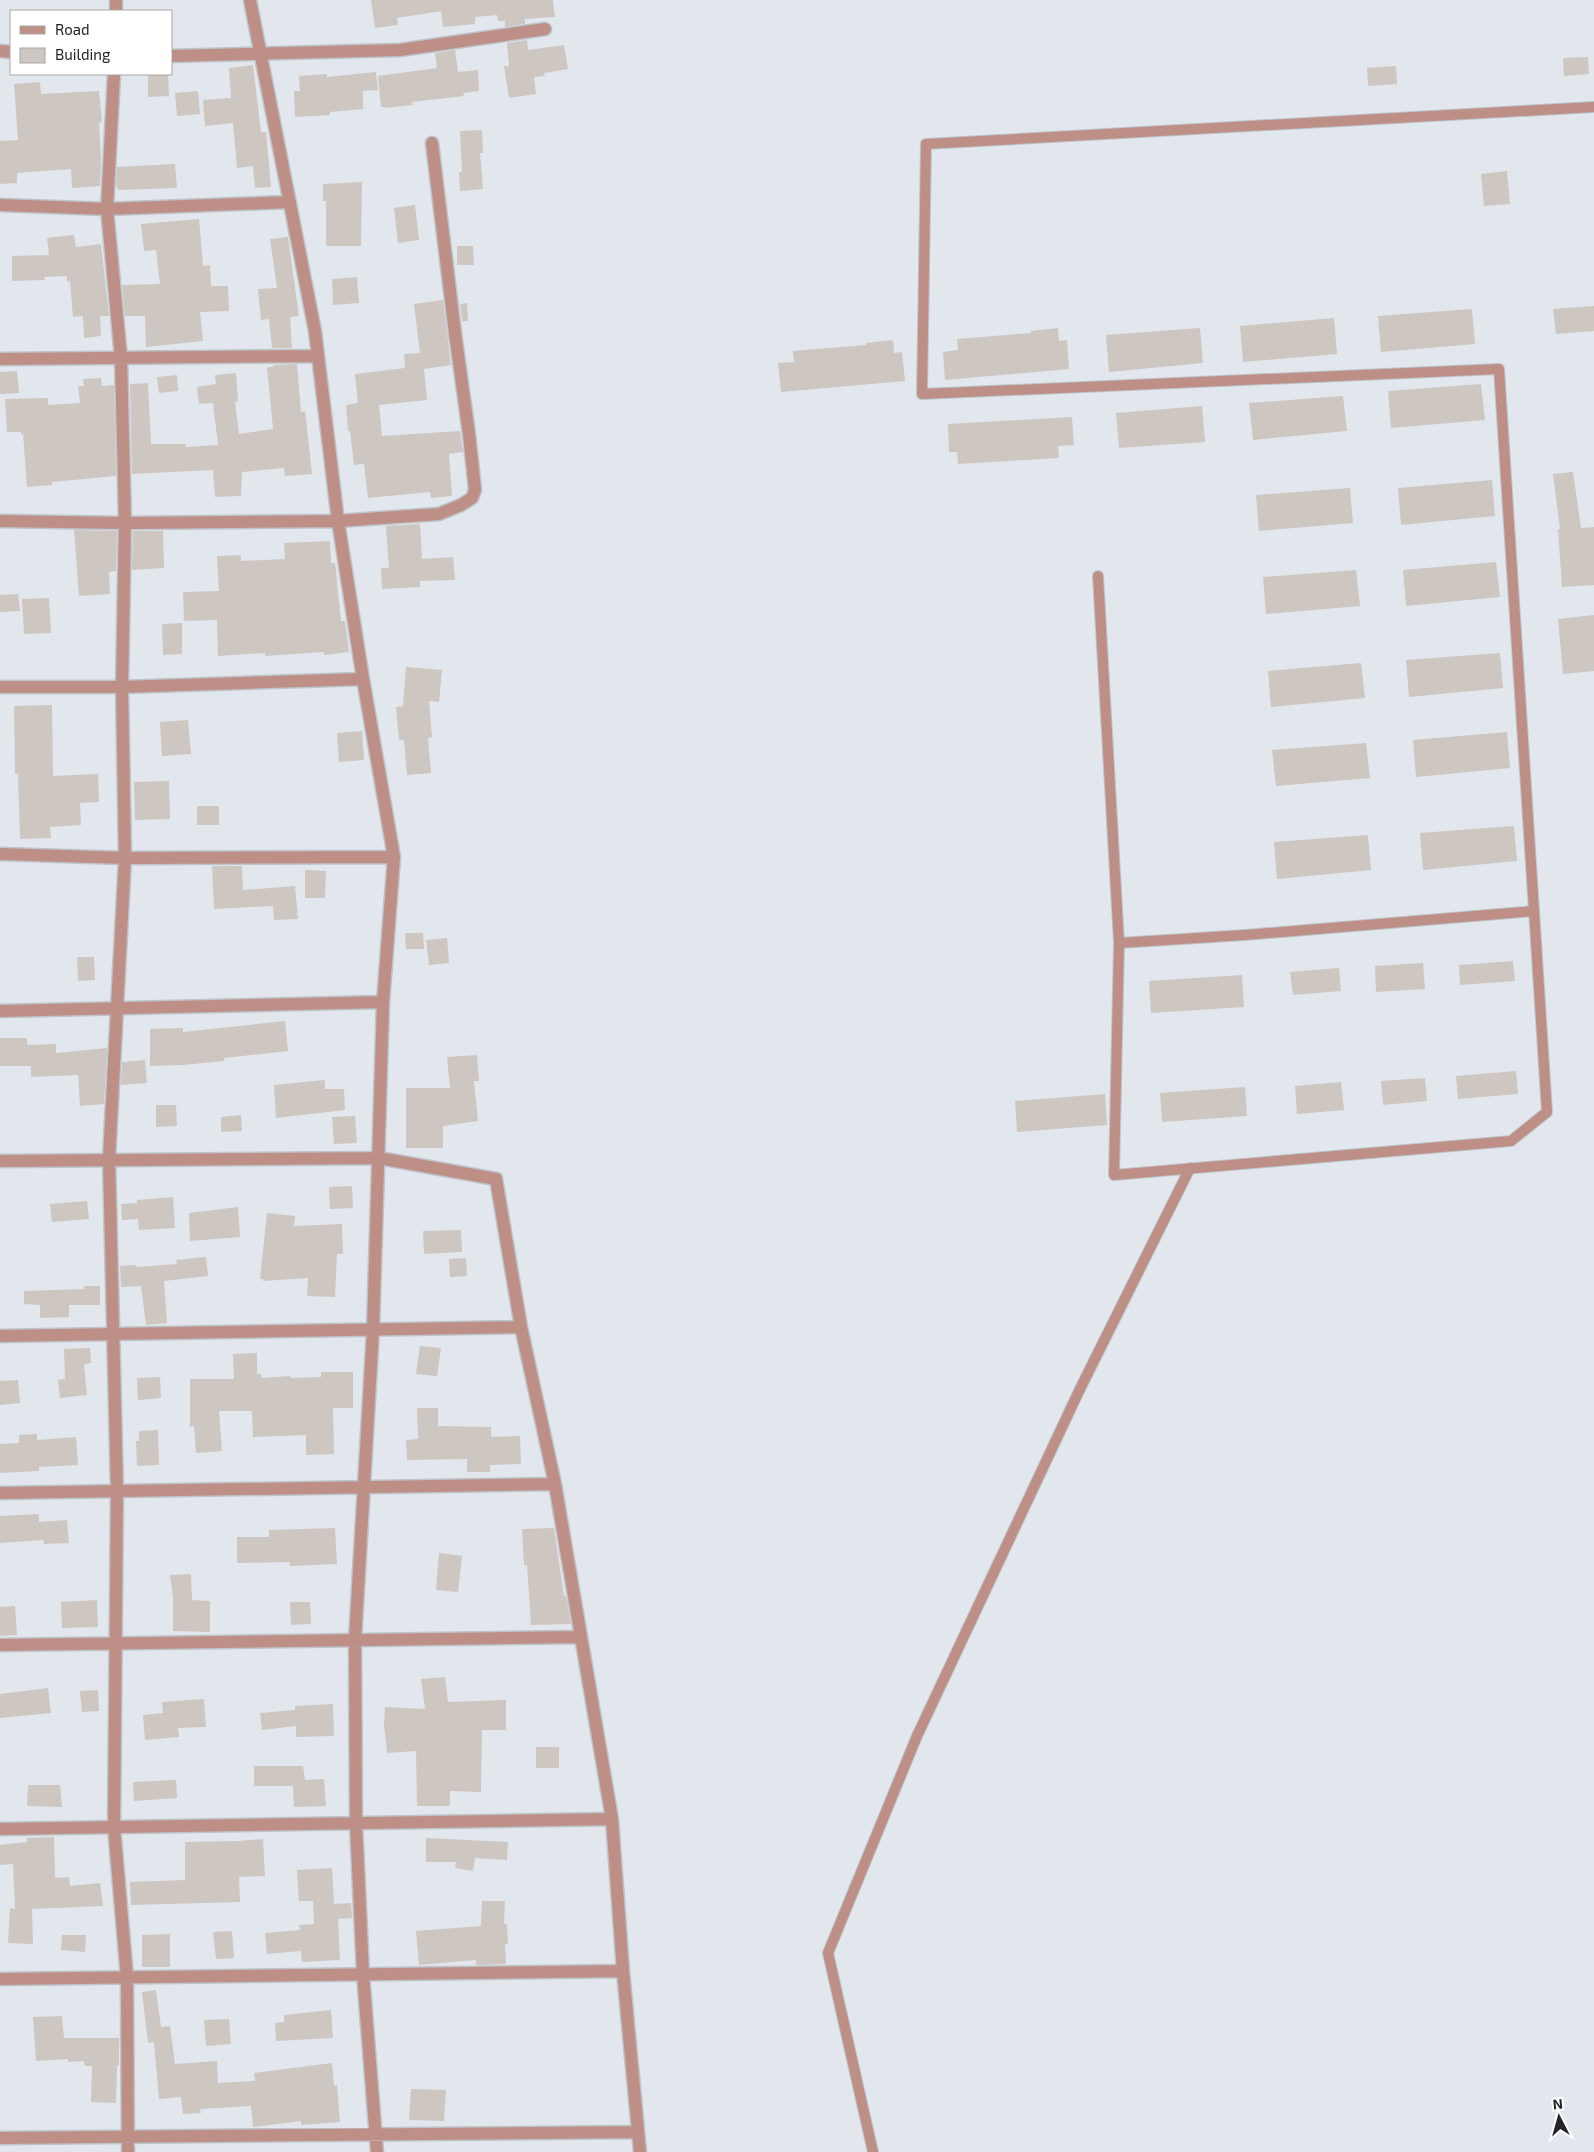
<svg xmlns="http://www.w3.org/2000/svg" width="1594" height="2152" font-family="'Exo 2',sans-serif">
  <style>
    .building { fill: #cdc6c1 }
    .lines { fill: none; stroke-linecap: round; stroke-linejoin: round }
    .service-casing { stroke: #bfc4ca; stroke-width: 12 }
    .minor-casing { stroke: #bfc4ca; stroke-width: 15 }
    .service { stroke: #bd8f87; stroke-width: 10 }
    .minor { stroke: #bd8f87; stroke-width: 12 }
  </style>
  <rect width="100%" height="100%" fill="#e2e7ee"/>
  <!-- building -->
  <path class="building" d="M371,0H553L555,17L525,19V24L505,27V21H498L497,15L475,17V24L443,27L441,11L397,18L398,25L375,28Z
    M527,40L528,50L564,45L568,69L544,73L545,76L534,77L536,94L509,98L504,66H509L507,43Z
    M455,50L458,72L478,70L479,91L463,93L464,96L412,102L413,105L385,108V107H381L378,76L437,68L435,53Z
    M1588,57L1589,74L1564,76L1563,58Z
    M253,65L261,132H266L271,187L255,188L253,166L237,168L233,123L205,126L203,100L231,98L229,68Z
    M1396,66L1397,84L1368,86L1367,68Z
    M376,72L378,90L363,91V109L330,112V115L295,117L294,91H300L299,76L327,74V77Z
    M148,74H168L169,96L148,97Z
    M40,82L41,94L99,91L102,122L99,123L101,159L100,186L72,188L71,169L17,173V183L0,184V141L18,140L14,84Z
    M198,91L200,114L177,116L175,93Z
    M482,130L483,153H480L483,189L460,191L459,172H462L460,131Z
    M175,164L177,188L118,190L116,185L117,167Z
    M1507,171L1510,204L1484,206L1481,174Z
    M362,182L361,246H326V201H323V184Z
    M415,205L419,240L398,243L394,208Z
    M199,219L203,266L210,265L211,286H228L229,311L200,312L203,341L146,347L145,316H125L122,285L160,284L156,250L144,251L141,224Z
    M74,235L76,247L101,244L109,316H100L101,336L84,338L83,316L73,317L70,281L67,282V276L44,277L45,280L12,281V256L49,255L47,238Z
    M288,237L299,316L290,317L292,348H272L269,319L261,320L258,289L277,288L270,239Z
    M457,246H473L474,265H457Z
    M357,277L359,303L333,305L332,279Z
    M443,300L451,365L424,369L427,400L379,405L382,436L460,431L463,452L449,454L452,496L431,498L430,492L368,498L364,464L354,465L350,431H348L346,405L358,403L355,374L405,368L404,354L420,353L414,304Z
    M467,303L468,321H462L460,304Z
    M1594,306V331L1556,334L1553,309Z
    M1472,309L1475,344L1381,352L1378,316Z
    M1334,318L1337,354L1243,362L1240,326Z
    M1058,328L1059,341L1067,340L1069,369L945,380L943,352L958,350L957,339L1031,333V331Z
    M1200,328L1203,363L1109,372L1106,335Z
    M893,340L894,353L902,352L905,381L781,392L778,363L794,362L793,351L866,345V343Z
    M297,364L301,412L305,411L312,474L285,476L284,468L242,472L241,496L215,497L213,470L132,474L130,384L148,383L151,444H186V447L218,445L213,403L199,404L197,387L216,384L215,375L236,373L238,401L235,402L239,434L273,429L267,367H273V365Z
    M17,371L19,393L0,394V372Z
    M177,375L178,391L159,393L157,377Z
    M101,378L102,386L114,385L116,476L52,482V485L27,487L23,434H21V432H7L5,399L48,398V405L80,403L78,386H84L83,379Z
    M1481,384L1485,420L1391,428L1388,391Z
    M1343,396L1347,431L1253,440L1249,403Z
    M1202,406L1205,442L1119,448L1116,413Z
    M1072,417L1074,445L1058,446L1059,458L958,464L957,452H949L948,424Z
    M1573,472L1581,528L1594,527V585L1562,587L1558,529H1560L1553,474Z
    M1492,480L1495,516L1401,525L1398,488Z
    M1350,488L1353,523L1259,531L1256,495Z
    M420,524L422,559L453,557L455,580L420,581V587L382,589L381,568H389L386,526Z
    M74,530L117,531L116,571L109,572L110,594L79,596Z
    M133,531H163L164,568L132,570Z
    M330,541L331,563H335L341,621H345L349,652L324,655V652L265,656V653L218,656L217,620L184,621L183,592L219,591L217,556L241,555V561L285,559L284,543Z
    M1496,562L1500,597L1406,606L1403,570Z
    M1356,570L1360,606L1266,614L1263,577Z
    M18,594L20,611L0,612V595Z
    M49,598L51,633L24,634L22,599Z
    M1594,615V671L1563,674L1558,619Z
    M182,623V654L163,655L162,624Z
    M1500,653L1503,688L1409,697L1406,660Z
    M1361,663L1365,698L1271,707L1268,671Z
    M406,667L442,670L439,702L429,701L432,737L428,738L431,773L407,775L404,740H399L396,707L403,706Z
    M52,705L53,776L98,774L99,802L80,803L81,825L50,827L51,838L20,839L18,774H15L14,706Z
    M188,720L191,754L162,756L160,722Z
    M362,731L364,760L339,762L337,733Z
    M1507,732L1510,768L1416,777L1413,740Z
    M1366,743L1370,778L1276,786L1272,750Z
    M169,781L170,819L135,820L134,782Z
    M197,806H219V825H197Z
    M1514,826L1517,861L1423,870L1420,833Z
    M1368,835L1371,870L1277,879L1274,842Z
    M212,866H242L243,890L295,886L298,919L274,920L273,906L214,909Z
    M305,870L326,871L325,898H305Z
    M405,933H423L424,949H406Z
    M447,938L449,963L429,965L426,940Z
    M77,957H94L95,980L78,981Z
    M1513,961L1515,981L1460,985L1459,965Z
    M1423,963L1425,989L1376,992L1375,966Z
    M1339,968L1341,991L1293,995L1290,972Z
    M1242,975L1244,1007L1151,1013L1149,981Z
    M285,1021L288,1051L224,1058V1061L183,1065L150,1066V1029L183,1028V1032Z
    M0,1038H27V1045L56,1044V1053L107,1048L104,1104L80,1106L78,1075L31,1077V1066H0Z
    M477,1055L479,1081H474L478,1121L443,1126V1148H406V1088H450L447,1057Z
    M145,1060L147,1083L121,1085L122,1062Z
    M1516,1071L1518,1094L1458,1099L1456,1076Z
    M1425,1078L1427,1101L1383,1105L1381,1081Z
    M325,1080V1089H344L345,1110L276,1118L274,1085Z
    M1341,1082L1344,1110L1297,1114L1295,1086Z
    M1245,1087L1247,1116L1162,1122L1160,1093Z
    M1105,1094L1107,1125L1017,1132L1015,1101Z
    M156,1105H176L177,1126L156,1127Z
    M241,1115L242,1131L221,1132V1117Z
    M355,1116L357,1143L334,1144L332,1117Z
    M352,1186L353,1208L330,1209L329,1187Z
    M173,1197L175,1228L139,1230L138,1219L122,1220L121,1204L137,1203V1200Z
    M87,1201L89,1219L52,1222L50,1204Z
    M238,1207L240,1237L190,1241L189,1213Z
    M267,1213L295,1216L294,1226L342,1224L343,1254H337L335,1297L307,1296L308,1278L263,1281V1279H260Z
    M461,1230L462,1252L424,1254L423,1231Z
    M206,1257L208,1276L164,1281L167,1323L146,1325L141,1286L121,1287L120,1266L136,1265V1267L177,1264L176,1260Z
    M466,1258L467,1276L450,1277L449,1259Z
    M84,1286H100V1305H69V1317L40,1318V1305L24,1304V1291L85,1289Z
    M420,1346L441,1348L437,1376L416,1374Z
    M90,1348L91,1363L84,1364L87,1395L60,1398L58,1380L65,1379L64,1349Z
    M257,1353V1374H261L262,1378L290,1376L291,1378L321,1377V1372H353V1408H333L334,1454L306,1455V1435L253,1437L252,1411H219L222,1451L196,1453L194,1426L190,1427V1379H234L233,1354Z
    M160,1377L161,1398L138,1400L137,1378Z
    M18,1380L20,1403L0,1405V1381Z
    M417,1408H438V1426L491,1427V1437L520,1436L521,1464L490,1465V1472H467V1459L407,1460L406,1440L418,1439Z
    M158,1430L159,1465L137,1466L136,1441H139V1431Z
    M37,1434V1440L76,1437L78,1465L39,1467V1471L0,1473V1444L19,1443V1435Z
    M39,1514V1522L67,1520L69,1543L44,1544L43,1540L0,1543V1516Z
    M335,1528L337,1564L290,1566V1562L237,1563V1537H269V1530Z
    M554,1528L564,1596H566L571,1624L531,1625L527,1565H524L522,1529Z
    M439,1553L462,1556L458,1592L436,1590Z
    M191,1574L192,1600L210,1601V1632L173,1631V1597L170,1575Z
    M97,1600L98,1627L62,1628L61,1602Z
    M290,1602H310L311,1624L291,1625Z
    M15,1606L17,1635L0,1636V1607Z
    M445,1677L448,1702L506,1700V1730H482L481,1792L450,1791V1806H417L416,1751L387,1753L384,1724L385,1707L425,1709L421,1679Z
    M48,1688L51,1713L0,1718V1694Z
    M98,1690L99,1711L82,1712L80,1691Z
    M204,1699L206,1727L178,1728L179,1737L145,1740L143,1715L163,1713L162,1702Z
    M333,1704L334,1736L296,1737V1726L262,1730L260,1713L295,1710V1706Z
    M536,1747H559V1768H536Z
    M254,1766H303L305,1780L324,1779L326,1806L294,1807L293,1786H254Z
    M176,1780L177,1798L134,1801L133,1782Z
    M28,1785H60L62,1807L27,1806Z
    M54,1837L55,1878L69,1877L70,1886L100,1883L103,1906L32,1909L33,1944L8,1943L10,1908L15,1909L13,1864L0,1865V1845L27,1842V1838Z
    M426,1838L508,1842L507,1860L475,1858L473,1871L455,1868L456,1862H426Z
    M263,1839L265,1876L239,1877L240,1902L131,1905L130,1882L185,1880V1842L239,1841Z
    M332,1868L334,1904L351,1903L352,1918L338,1919L340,1960L302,1962L301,1951L267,1954L265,1933L300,1930L299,1925L314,1924L313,1901H299L297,1870Z
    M482,1901H505L504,1924H507L508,1944H505L506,1964L476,1965V1960L419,1965L416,1931L481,1926Z
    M232,1931L234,1958L216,1959L213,1932Z
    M170,1934V1967H142V1935Z
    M62,1935H86L85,1952L61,1950Z
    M156,1990L161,2027L170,2026L175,2064L217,2061L218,2083L255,2081L254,2073L332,2063L334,2086L337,2085L340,2122L301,2125V2121L253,2127L251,2106L200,2109L201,2113L183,2114L181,2097L159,2099L154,2042L148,2043L142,1992Z
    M331,2010L333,2038L276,2041L275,2023L284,2022V2015Z
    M62,2016L64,2038H119V2065L117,2066L116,2103L91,2102L92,2066H85L84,2061L68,2062V2059L36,2061L33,2017Z
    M229,2019L231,2044L206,2046L204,2020Z
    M411,2089L446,2090L444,2121L409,2120Z"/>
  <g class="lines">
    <defs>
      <path id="service" d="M1098,576L1119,943L1114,1175L1511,1141L1547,1112L1499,369L922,394L926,144L1594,107
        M1119,943L1245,935L1534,911
        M873,2152L828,1953L917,1736L1079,1391L1190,1168"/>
      <path id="minor" d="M250,0L315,331L338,521L363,679L394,857L383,1002L373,1330L355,1640L356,1823L363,1974L377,2152
        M116,11V0
        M0,51L11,52
        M171,56L400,50L545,29
        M114,74L107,209L121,358L125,523L122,687L125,858L109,1159L117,1491L114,1827L127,1977L128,2152
        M0,205L107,209L290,202
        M0,359L318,356
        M0,521L125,523L338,521L439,514L461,505L472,498L475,490L469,434L455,333L432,143
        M0,687H122L363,679
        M0,854L125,858L394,857
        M0,1011L383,1002
        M0,1161L379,1158L496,1179L521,1327L555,1484L612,1819L623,1971L640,2152
        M0,1336L521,1327
        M0,1493L555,1484
        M0,1645L580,1637
        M0,1829L612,1819
        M0,1979L623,1971
        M0,2138L638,2132"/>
    </defs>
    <!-- service casing -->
    <use href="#service" class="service-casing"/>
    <!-- minor casing -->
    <use href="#minor" class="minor-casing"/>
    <!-- service -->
    <use href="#service" class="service"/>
    <!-- minor -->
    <use href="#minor" class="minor"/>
  </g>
  <!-- legend -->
  <rect x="10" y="10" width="162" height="65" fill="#ffffff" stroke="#a7a7a8"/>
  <rect x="20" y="26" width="25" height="8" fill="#bd8f87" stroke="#a7a7a8"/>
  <text x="55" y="35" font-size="15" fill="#222426">Road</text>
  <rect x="20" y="48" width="25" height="15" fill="#cdc6c1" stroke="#a7a7a8"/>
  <text x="55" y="60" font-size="15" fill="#222426">Building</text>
  <!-- north arrow -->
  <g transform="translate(1559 2117) rotate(354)" stroke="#ffffff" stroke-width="4" paint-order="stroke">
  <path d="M0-4L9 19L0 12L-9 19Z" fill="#222426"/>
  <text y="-8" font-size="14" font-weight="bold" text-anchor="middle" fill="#222426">N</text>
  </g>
</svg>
